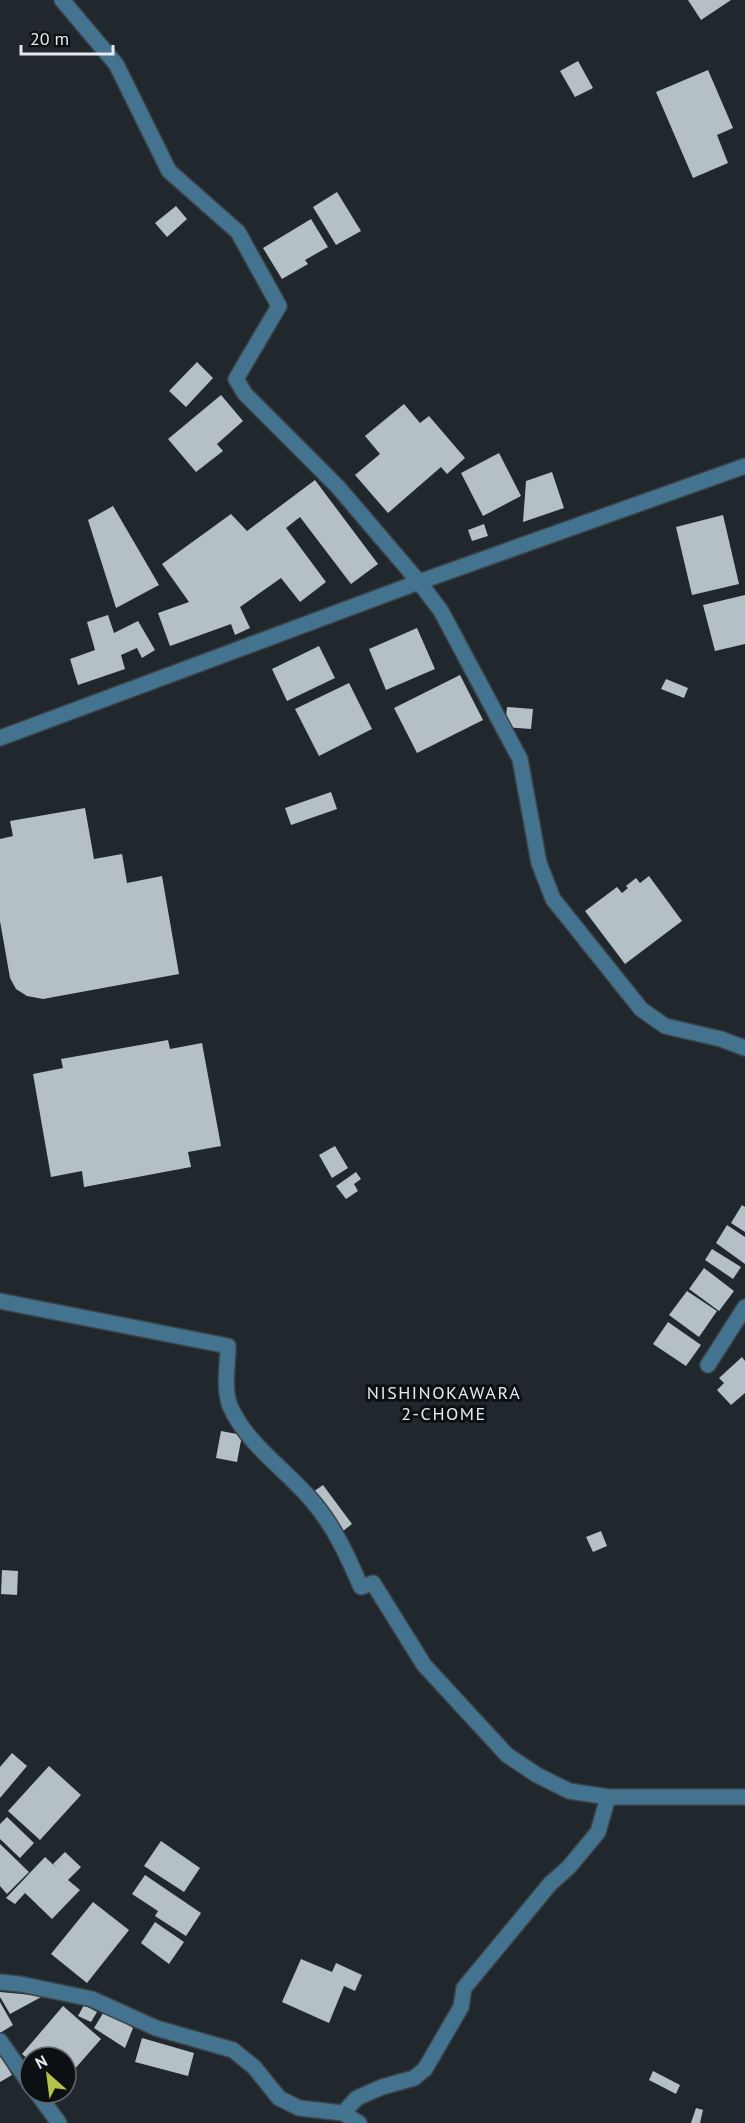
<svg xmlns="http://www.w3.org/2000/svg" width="745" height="2123" font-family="'PT Sans',sans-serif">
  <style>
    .building { fill: #b4bfc6 }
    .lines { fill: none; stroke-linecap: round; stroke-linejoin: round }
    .minor-casing { stroke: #3b4349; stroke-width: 18 }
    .minor { stroke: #447390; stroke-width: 15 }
    .labels { text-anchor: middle; stroke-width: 6; stroke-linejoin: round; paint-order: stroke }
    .neighbourhood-label { font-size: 18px; letter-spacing: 1.5px; fill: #e4eaee; stroke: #0d1013 }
  </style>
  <rect width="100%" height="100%" fill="#20282e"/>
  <!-- building -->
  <path class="building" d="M688,0H731L701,20Z
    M578,61L593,88L575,97L560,71Z
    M708,70L733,128L717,135L728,163L693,178L656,92Z
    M337,192L361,231L336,245L313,207Z
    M176,206L187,219L167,237L155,223Z
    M311,219L328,247L305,260L308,264L282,279L263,248Z
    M197,362L213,378L186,407L169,391Z
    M221,395L243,421L217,444L223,451L196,472L168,439Z
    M404,404L420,423L429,416L465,458L447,474L441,467L388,513L355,475L380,454L365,436Z
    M499,453L521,496L483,516L461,473Z
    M552,472L564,508L523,522L526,481Z
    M315,480L378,564L351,584L300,517L286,528L326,582L300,602L281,578L240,607L250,628L235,635L231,624L170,646L158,613L189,602L162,564L231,514L247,531Z
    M113,506L159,585L116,608L88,520Z
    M723,515L739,584L692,595L676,527Z
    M484,524L488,536L472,541L468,530Z
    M745,595V644L715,651L703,605Z
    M108,615L114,633L138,621L155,650L142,658L137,648L121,655L125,669L78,685L70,659L95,650L87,622Z
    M417,628L435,669L386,690L369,649Z
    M319,646L335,678L287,701L272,669Z
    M460,675L483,720L417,753L394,708Z
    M666,679L688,688L684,698L661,689Z
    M349,683L372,729L319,756L295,709Z
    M507,707L533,709L531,729L505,727Z
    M331,792L337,809L291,825L285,808Z
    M85,808L94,859L122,854L127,883L162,876L179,974L43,999L27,996L16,989L10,978L0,921V839L13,836L10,821Z
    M649,876L682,921L625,964L585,911L617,887L622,893L628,888L626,886L636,878L640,883Z
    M168,1040L170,1049L202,1043L221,1146L188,1152L191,1167L84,1187L82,1171L51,1177L33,1074L63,1068L61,1059Z
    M335,1146L348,1168L332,1178L319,1155Z
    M356,1172L361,1179L354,1184L358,1191L346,1199L336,1186Z
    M742,1205L745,1207V1232L731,1223Z
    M727,1225L745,1237V1264L716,1243Z
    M712,1249L741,1267L733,1279L705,1260Z
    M704,1268L734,1291L719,1311L689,1289Z
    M687,1291L717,1311L699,1337L669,1315Z
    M668,1322L701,1345L686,1366L653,1344Z
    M742,1357L745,1361V1393L731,1405L717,1390L724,1383L719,1378Z
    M221,1431L242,1435L237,1462L216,1458Z
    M323,1485L352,1524L343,1531L313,1492Z
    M601,1531L607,1546L593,1552L586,1537Z
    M2,1570L18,1571L17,1595L1,1594Z
    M12,1753L27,1766L0,1798V1767Z
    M49,1766L81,1795L40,1840L8,1811Z
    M7,1817L34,1843L20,1858L0,1839V1824Z
    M161,1841L200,1868L184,1892L144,1866Z
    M0,1844L29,1872L7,1894L0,1886Z
    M65,1852L81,1867L68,1880L80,1890L52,1919L25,1893L15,1904L6,1898L45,1857L59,1870L53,1864Z
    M145,1875L201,1913L186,1936L155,1916L158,1911L132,1894Z
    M93,1902L129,1930L87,1983L51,1954Z
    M155,1922L184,1942L169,1964L141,1943Z
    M301,1959L332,1972L336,1963L362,1975L355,1991L344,1986L329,2023L282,2002Z
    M0,1992L43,1996L10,2014L0,1997Z
    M0,2002L13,2025L0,2033Z
    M84,2005L97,2012L91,2022L78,2016Z
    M63,2006L101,2039L66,2079V2057H30V2061L22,2054Z
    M105,2010L133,2028L125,2048L94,2028Z
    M142,2038L194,2053L188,2076L135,2062Z
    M0,2055L12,2075L0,2082Z
    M653,2071L680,2085L676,2094L649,2080Z
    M696,2108L703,2110L700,2123H691Z"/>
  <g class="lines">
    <defs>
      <path id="minor" d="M62,0L116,64L169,171L238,232L279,306L236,379L245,394L338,487L419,582L441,611L520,759L539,863L553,899L641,1009L665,1026L721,1039L745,1048
        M0,738L419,582L745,466
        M0,1301L228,1346C228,1365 223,1388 230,1406C247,1445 288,1471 314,1503C335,1528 348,1557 361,1587L373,1583L424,1665L507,1755L537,1775L569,1791L608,1797H745
        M708,1365L745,1307
        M0,1982L20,1984L92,1999L156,2028L233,2050L254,2067L279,2098L299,2108L343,2113L359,2123
        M0,2041L30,2084
        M37,2093L59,2123
        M343,2113L357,2098L382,2087L414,2078L425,2069L461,2007L464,1988L550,1884L569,1867L598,1832L608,1797"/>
    </defs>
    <!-- minor casing -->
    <use href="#minor" class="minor-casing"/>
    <!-- minor -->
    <use href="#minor" class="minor"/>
  </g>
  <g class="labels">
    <!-- neighbourhood labels -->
    <g class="neighbourhood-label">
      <text x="444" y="1399">NISHINOKAWARA<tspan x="444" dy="21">2-CHOME</tspan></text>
    </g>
  </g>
  <!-- north arrow -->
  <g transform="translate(48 2075) rotate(332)"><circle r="28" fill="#0d1013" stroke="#63676b" stroke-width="1.5"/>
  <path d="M0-4.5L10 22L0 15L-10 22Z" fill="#b4c24a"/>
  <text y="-9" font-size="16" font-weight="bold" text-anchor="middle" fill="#e4eaee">N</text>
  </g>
  <!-- scale -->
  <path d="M21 45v9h92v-9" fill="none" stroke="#e4eaee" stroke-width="3"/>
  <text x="30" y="45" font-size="18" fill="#e4eaee" stroke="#0d1013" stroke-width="4.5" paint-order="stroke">20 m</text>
</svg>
